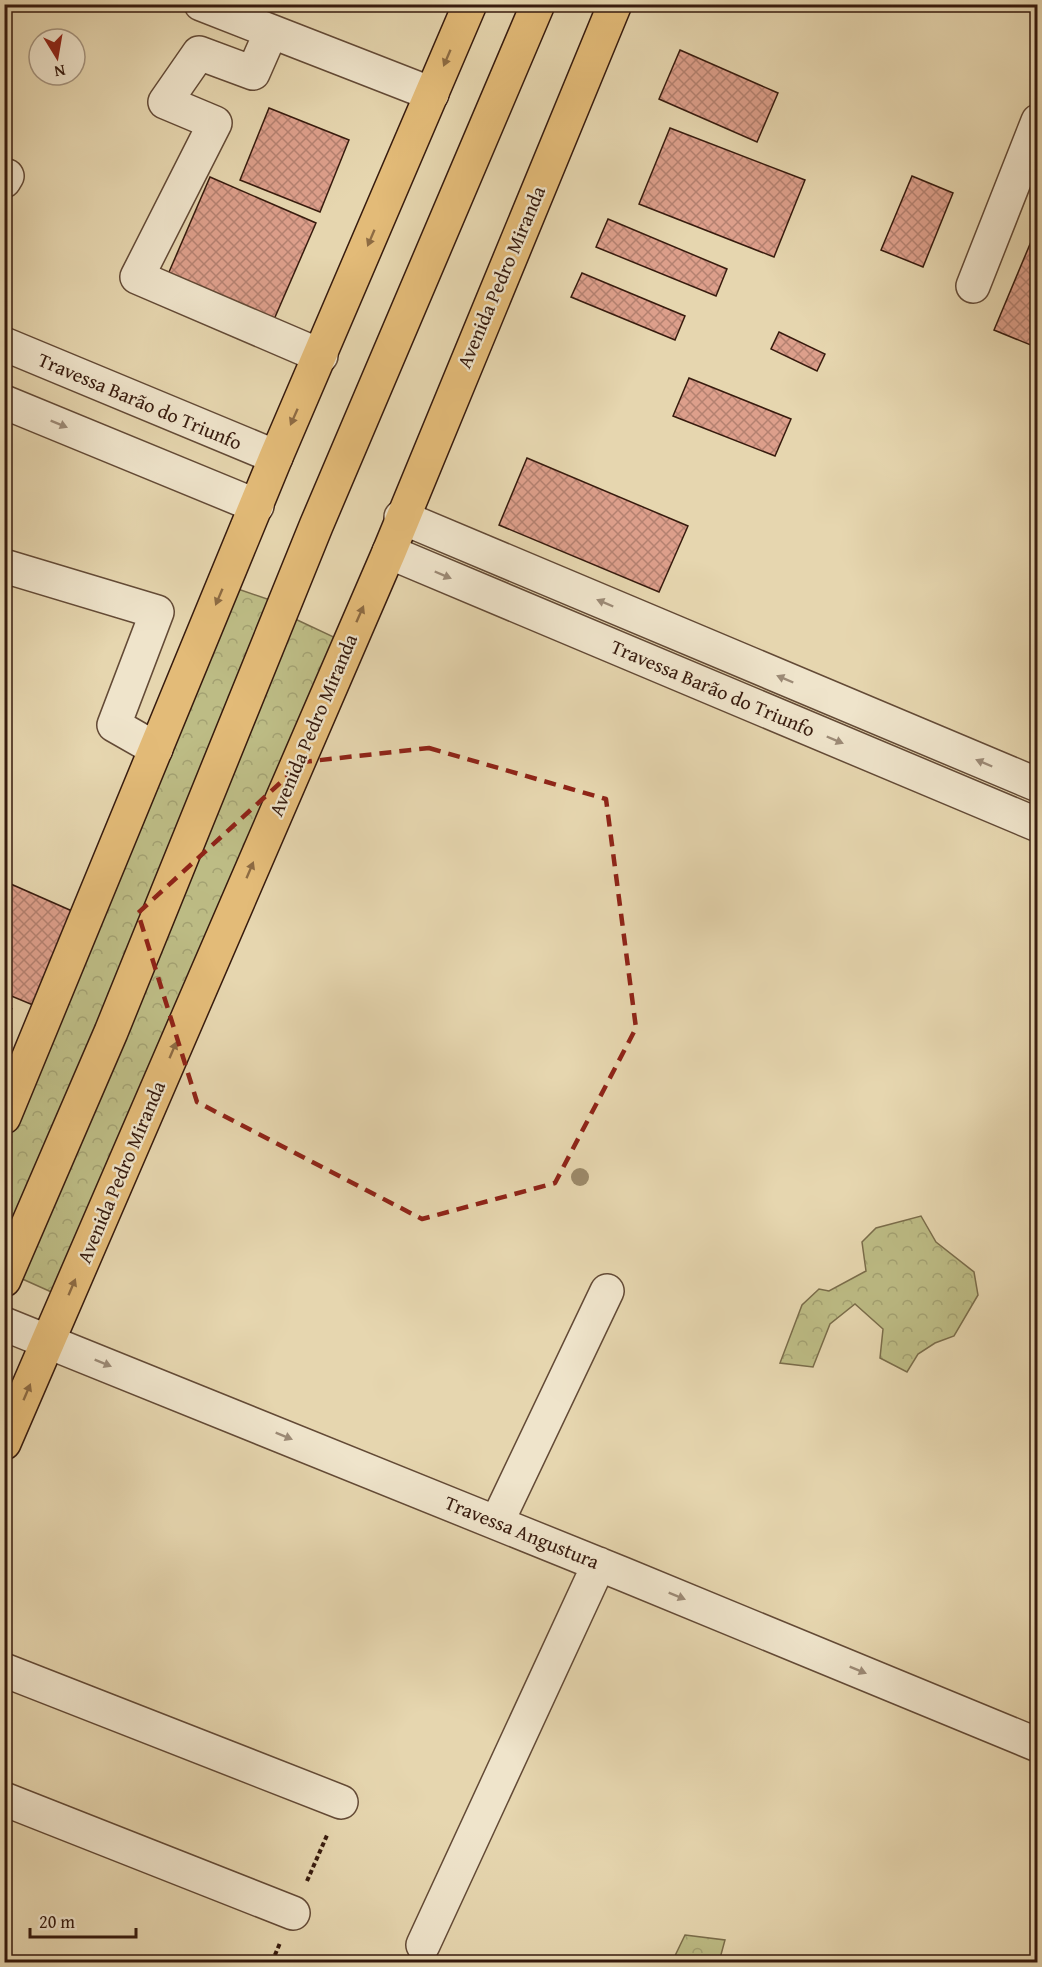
<svg xmlns="http://www.w3.org/2000/svg" width="1042" height="1967" font-family="'Gentium Book Plus',serif">
  <style>
    .forest { fill: url(#forest-crowns); stroke: #7a6c4a; stroke-width: 1.5 }
    .building { fill: url(#building-cross-hatch); stroke: #371b0e; stroke-width: 1.5 }
    .lines { fill: none; stroke-linecap: round; stroke-linejoin: round }
    .minor-casing { stroke: #634a36; stroke-width: 36 }
    .major-casing { stroke: #371b0e; stroke-width: 36 }
    .path { stroke: #371b0e; stroke-width: 4; stroke-dasharray: 4.5 3; stroke-linecap: butt }
    .minor { stroke: #efe4cb; stroke-width: 33 }
    .major { stroke: #e3bb78; stroke-width: 33 }
    .tree { fill: #9c8a6a }
    .oneway { fill: #8d6b43 }
    .oneway2 { fill: #9c8a76 }
    .marked { fill: none; stroke: #8f2418; stroke-width: 4.5; stroke-dasharray: 12 8; stroke-linejoin: round }
    .labels { text-anchor: middle; stroke-width: 4.5; stroke-linejoin: round; paint-order: stroke }
    .street-label { font-size: 20px; fill: #371b0e; stroke: #efe4cb }
  </style>
  <defs>
    <pattern id="forest-crowns" width="20" height="18" patternUnits="userSpaceOnUse" patternTransform="scale(1.5)"><rect width="20" height="18" fill="#bdbc85"/><path d="M2 6a3 3 0 1 1 6 0M12 15a3 3 0 1 1 6 0" fill="none" stroke="#a3a172"/></pattern>
    <pattern id="building-cross-hatch" width="8" height="8" patternUnits="userSpaceOnUse" patternTransform="scale(1.5)"><rect width="8" height="8" fill="#dd9f8b"/><path d="M0 0l8 8M0 8l8-8" fill="none" stroke="#b48170"/></pattern>
  </defs>
  <rect width="100%" height="100%" fill="#e6d6af"/>
  <filter id="stains"><feTurbulence type="fractalNoise" baseFrequency=".00333" numOctaves="4"/><feColorMatrix values="0 0 0 0 .2 0 0 0 0 .09 0 0 0 0 .02 0 0 0 .5 -.17"/></filter>
  <radialGradient id="worn" r=".72"><stop offset=".6" stop-color="#630" stop-opacity="0"/><stop offset="1" stop-color="#630" stop-opacity=".3"/></radialGradient>
  <!-- forest -->
  <path class="forest" d="M235,588L273,601L5,1248V1147Z
    M293,618L338,639L58,1295L18,1277Z
    M921,1216L936,1242L974,1272L978,1295L954,1336L935,1343L918,1354L907,1372L880,1358L883,1329L855,1304L830,1324L813,1367L780,1363L802,1305L819,1289L829,1291L866,1271L862,1242L876,1228Z
    M685,1935L725,1940L719,1962H672Z"/>
  <!-- building -->
  <path class="building" d="M680,50L778,93L757,142L659,99Z
    M269,108L349,140L320,212L240,180Z
    M670,128L805,180L774,257L639,204Z
    M912,176L953,193L923,267L881,250Z
    M210,177L316,223L272,324L166,279Z
    M608,219L727,269L716,296L596,247Z
    M1038,225V348L994,330Z
    M582,273L685,316L675,340L571,297Z
    M779,332L825,354L817,371L771,349Z
    M689,378L791,419L775,456L673,416Z
    M527,458L688,526L659,592L499,525Z
    M4,881L72,911L33,1005L4,993Z"/>
  <g class="lines">
    <defs>
      <path id="minor" d="M201,4L432,94
        M271,32L253,73L199,53L165,102L215,123L137,277L321,356
        M4,181L7,176
        M973,286L1038,121
        M4,344L276,457
        M4,402L257,506
        M401,517L1038,785
        M389,552L1038,825
        M4,566L157,612L114,725L156,749
        M4,1324L623,1574L1038,1745
        M497,1522L607,1291
        M4,1670L341,1802
        M4,1799L293,1913
        M423,1945L599,1564"/>
      <path id="major" d="M4,1117L276,457L470,4
        M4,1280L111,1032L316,526L538,4
        M4,1443L389,552L615,4"/>
    </defs>
    <!-- minor casing -->
    <use href="#minor" class="minor-casing"/>
    <!-- major casing -->
    <use href="#major" class="major-casing"/>
    <!-- path -->
    <path class="path" d="M4,1007L12,1010
      M307,1881L328,1833
      M272,1962L280,1943"/>
    <!-- minor -->
    <use href="#minor" class="minor"/>
    <!-- major -->
    <use href="#major" class="major"/>
  </g>
  <!-- trees -->
  <circle class="tree" cx="580" cy="1177" r="9"/>
  <!-- one-way arrows -->
  <defs><path id="oneway-solid" d="M-6-.8H1V-3.2L6.5 0L1 3.2V.8H-6Z" transform="scale(1.5)"/></defs>
  <g class="oneway">
    <use href="#oneway-solid" transform="translate(447 58) rotate(113)"/>
    <use href="#oneway-solid" transform="translate(371 238) rotate(113)"/>
    <use href="#oneway-solid" transform="translate(294 417) rotate(114)"/>
    <use href="#oneway-solid" transform="translate(219 597) rotate(113)"/>
    <use href="#oneway-solid" transform="translate(360 614) rotate(-66)"/>
    <use href="#oneway-solid" transform="translate(250 870) rotate(-67)"/>
    <use href="#oneway-solid" transform="translate(173 1050) rotate(-67)"/>
    <use href="#oneway-solid" transform="translate(72 1287) rotate(-67)"/>
    <use href="#oneway-solid" transform="translate(27 1392) rotate(-67)"/>
  </g>
  <g class="oneway2">
    <use href="#oneway-solid" transform="translate(59 424) rotate(22)"/>
    <use href="#oneway-solid" transform="translate(443 575) rotate(23)"/>
    <use href="#oneway-solid" transform="translate(605 603) rotate(-157)"/>
    <use href="#oneway-solid" transform="translate(785 679) rotate(-157)"/>
    <use href="#oneway-solid" transform="translate(835 740) rotate(23)"/>
    <use href="#oneway-solid" transform="translate(984 763) rotate(-157)"/>
    <use href="#oneway-solid" transform="translate(103 1363) rotate(22)"/>
    <use href="#oneway-solid" transform="translate(284 1436) rotate(22)"/>
    <use href="#oneway-solid" transform="translate(677 1596) rotate(22)"/>
    <use href="#oneway-solid" transform="translate(858 1670) rotate(22)"/>
  </g>
  <!-- marked area -->
  <path class="marked" d="M429,748L606,799L636,1028L555,1183L422,1219L197,1102L138,913L303,762Z"/>
  <g class="labels">
    <!-- street labels -->
    <g class="street-label">
      <text transform="translate(501 277) rotate(-67)" y="7">Avenida Pedro Miranda</text>
      <text transform="translate(140 401) rotate(23)" y="7">Travessa Barão do Triunfo</text>
      <text transform="translate(713 688) rotate(23)" y="7">Travessa Barão do Triunfo</text>
      <text transform="translate(313 725) rotate(-67)" y="7">Avenida Pedro Miranda</text>
      <text transform="translate(121 1172) rotate(-67)" y="7">Avenida Pedro Miranda</text>
      <text transform="translate(522 1532) rotate(22)" y="7">Travessa Angustura</text>
    </g>
  </g>
  <!-- margin -->
  <rect width="1042" height="1967" fill="none" stroke="#e6d6af" stroke-width="24"/>
  <rect x="6" y="6" width="1030" height="1955" fill="none" stroke="#371b0e" stroke-width="3"/>
  <rect x="12" y="12" width="1018" height="1943" fill="none" stroke="#371b0e" stroke-width="1.5"/>
  <!-- north arrow -->
  <g transform="translate(57 57) rotate(169)"><circle r="28" fill="#efe4cb" stroke="#a5947f" stroke-width="1.5"/>
  <path d="M0-4.5L10 22L0 15L-10 22Z" fill="#8f2418"/>
  <text y="-9" font-size="16" font-weight="bold" text-anchor="middle" fill="#371b0e">N</text>
  </g>
  <!-- scale -->
  <path d="M30 1928v9h106v-9" fill="none" stroke="#371b0e" stroke-width="3"/>
  <text x="39" y="1928" font-size="18" fill="#371b0e" stroke="#efe4cb" stroke-width="4.5" paint-order="stroke">20 m</text>
  <rect width="100%" height="100%" filter="url(#stains)"/>
  <rect width="100%" height="100%" fill="url(#worn)"/>
</svg>
